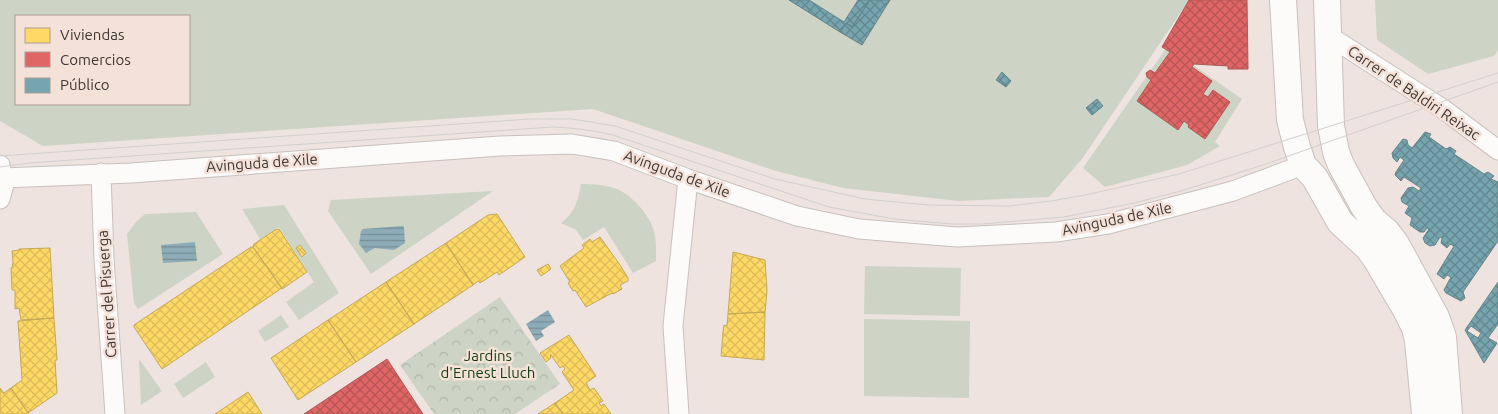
<svg xmlns="http://www.w3.org/2000/svg" width="1498" height="414" font-family="Ubuntu,sans-serif">
  <style>
    .park { fill: url(#park-crowns) }
    .garden { fill: #cdd4c5; fill-rule: evenodd }
    .water { fill: url(#water-rules) }
    .homes { fill: url(#homes-cross-hatch); stroke: #c5a857 }
    .shops { fill: url(#shops-cross-hatch); stroke: #af5857 }
    .public { fill: url(#public-cross-hatch); stroke: #65848a; fill-rule: evenodd }
    .lines { fill: none; stroke-linecap: round; stroke-linejoin: round }
    .street-casing { stroke: #c9c0bc; stroke-width: 21 }
    .secondary-casing { stroke: #c9c0bc; stroke-width: 28 }
    .street { stroke: #fcfbfa; stroke-width: 19 }
    .secondary { stroke: #fcfbfa; stroke-width: 26 }
    .tram { stroke: #d3cfce; stroke-width: 1 }
    .labels { text-anchor: middle; stroke-width: 5; stroke-linejoin: round; paint-order: stroke }
    .street-label { font-size: 15px; fill: #3e3734; stroke: #f4e1d8 }
    .park-label { font-size: 15px; fill: #103e12; stroke: #f4e1d8 }
  </style>
  <defs>
    <pattern id="park-crowns" width="20" height="18" patternUnits="userSpaceOnUse" patternTransform="scale(1.25)"><rect width="20" height="18" fill="#cdd4c5"/><path d="M2 6a3 3 0 1 1 6 0M12 15a3 3 0 1 1 6 0" fill="none" stroke="#b1b7aa"/></pattern>
    <pattern id="water-rules" width="6" height="5" patternUnits="userSpaceOnUse" patternTransform="scale(1.25)"><rect width="6" height="5" fill="#8eacb7"/><path d="M0 2.5h6" fill="none" stroke="#758d96"/></pattern>
    <pattern id="homes-cross-hatch" width="8" height="8" patternUnits="userSpaceOnUse" patternTransform="scale(1.25)"><rect width="8" height="8" fill="#ffd966"/><path d="M0 0l8 8M0 8l8-8" fill="none" stroke="#dcbb59"/></pattern>
    <pattern id="shops-cross-hatch" width="8" height="8" patternUnits="userSpaceOnUse" patternTransform="scale(1.25)"><rect width="8" height="8" fill="#e06666"/><path d="M0 0l8 8M0 8l8-8" fill="none" stroke="#b75555"/></pattern>
    <pattern id="public-cross-hatch" width="8" height="8" patternUnits="userSpaceOnUse" patternTransform="scale(1.25)"><rect width="8" height="8" fill="#76a5af"/><path d="M0 0l8 8M0 8l8-8" fill="none" stroke="#62878f"/></pattern>
  </defs>
  <rect width="100%" height="100%" fill="#eee3de"/>
  <!-- park -->
  <path class="park" d="M500,297L560,384L515,414H434L400,365Z"/>
  <!-- garden -->
  <path class="garden" d="M0,0H1189L1082,159L1049,197L958,201L843,188L776,171L593,109L43,146L0,121ZM16,16H189V104H16Z
    M1375,0H1498V50L1494,56L1428,74L1377,40Z
    M1167,47L1242,99L1215,142L1220,146L1187,165L1105,187L1083,168Z
    M581,184C593,184 606,185 617,189C631,195 647,212 652,226C657,237 656,249 656,261L633,273L604,227L583,240L576,230L561,223C575,213 578,200 581,184Z
    M493,191L371,274L328,211L331,200Z
    M284,205L339,293L299,320L286,302L314,282L279,227L260,239L242,209Z
    M196,212L223,254L138,309L134,303L127,234L136,222L145,214Z
    M865,266L961,268L960,316L864,314Z
    M281,315L289,327L265,342L258,331Z
    M864,319L970,321L969,398L864,396Z
    M139,359L162,391L141,405Z
    M206,362L215,377L183,398L174,384Z"/>
  <!-- water -->
  <path class="water" d="M402,226L404,227L405,243L394,250L375,248L366,253L359,244L361,231L363,229Z
    M195,242L197,261L163,263L161,245Z
    M548,310L555,322L541,331L544,336L536,341L526,324Z"/>
  <!-- homes -->
  <path class="homes" d="M497,214L525,257L499,275L497,272L480,283L478,281L473,285L446,243L488,215Z
    M279,229L307,272L282,289L253,247L254,244L275,230Z
    M600,237L620,265L628,278V281L620,285L622,289L613,294L612,293L586,307L575,290L573,291L568,283L570,282L560,266L584,248L582,245L590,239L592,242Z
    M446,243L473,285L414,324L386,282Z
    M300,245L306,253L302,257L296,248Z
    M251,247H253L282,288L162,369L134,327V325Z
    M50,248L54,318L21,320L19,308L15,309V290H12L11,268H12L13,262L12,251L19,250V249Z
    M733,252L765,260L767,291L765,312L728,314Z
    M548,264L551,269L541,276L537,270Z
    M386,282L414,324L356,362L328,320Z
    M765,312L764,360L721,356L723,332L724,325L727,326L728,314Z
    M54,318L57,360H55L57,393L28,413L11,388L22,380L18,321Z
    M328,320L356,362L298,400L271,358Z
    M569,335L596,376L586,383L590,390L594,388L603,401L599,403L601,406L604,404L611,414H563L555,403L574,390L562,372L565,369L563,366L560,368L551,355H550L551,358L546,362L540,353Z
    M0,388L4,393L11,388L29,414H0Z
    M248,392L262,414H215Z
    M555,403L563,414H538Z"/>
  <!-- shops -->
  <path class="shops" d="M1189,0H1247L1248,69H1228V66L1194,64L1192,67L1212,81L1203,94L1208,97L1213,90L1230,102L1205,139L1188,127L1189,125L1184,121L1178,130L1137,101L1151,80L1147,77L1146,73L1150,70L1155,73L1170,52L1162,47Z
    M387,359L423,414H304Z"/>
  <!-- public -->
  <path class="public" d="M789,0H809L844,22L858,0H870L852,27L846,23L840,32Z
    M870,0H890L862,45L840,32L846,23L852,27Z
    M1002,72L1011,81L1006,87L996,80Z
    M1097,99L1103,106L1092,115L1086,108Z
    M1425,132L1431,134L1429,137L1446,149L1450,147L1456,151L1454,154L1484,174L1488,172L1494,176L1491,179L1498,182V241L1463,292L1465,298L1461,301L1446,293L1444,290L1451,277L1447,275L1444,279L1437,274L1454,246L1450,244L1447,248L1441,243L1442,238L1440,237L1435,245L1430,246L1425,243L1423,238L1429,229L1427,228L1424,232H1420L1410,225L1412,218L1405,213L1409,206L1402,202L1401,198L1408,188L1413,187L1419,191L1421,188L1404,177L1401,181L1395,175L1396,172L1404,160L1400,157L1397,162L1393,158L1392,153L1403,139L1407,140L1408,145L1412,148Z
    M1498,282V324L1488,338L1497,343L1484,363L1465,330ZM1471,326L1481,333L1478,338L1467,331Z"/>
  <g class="lines">
    <defs>
      <path id="street" d="M1329,36L1443,109L1498,150
        M0,165L4,185L0,199
        M101,173L104,259L115,414
        M3,178L131,173L500,146L572,144L614,151L688,179L797,216L859,229L957,237L1056,232L1108,224L1233,191L1303,165
        M679,414L673,326L688,179"/>
      <path id="secondary" d="M1283,0L1290,120L1297,147L1303,165L1315,178L1340,222L1368,248L1376,259L1406,310L1415,328L1418,341L1425,414
        M1327,0L1331,126L1336,152L1341,165L1364,207L1374,221L1387,232L1396,244L1436,317L1443,337L1449,414"/>
    </defs>
    <!-- street casing -->
    <use href="#street" class="street-casing"/>
    <!-- secondary casing -->
    <use href="#secondary" class="secondary-casing"/>
    <!-- street -->
    <use href="#street" class="street"/>
    <!-- secondary -->
    <use href="#secondary" class="secondary"/>
    <!-- tram -->
    <path class="tram" d="M0,156L530,119H572L615,126L775,179L865,199L928,205L1009,206L1051,201L1085,195L1179,174L1498,73
      M0,167L29,163L553,127C573,128 592,130 613,135L829,207L894,219L952,224H982L1064,217L1134,203L1181,191L1263,165L1498,82"/>
  </g>
  <g class="labels">
    <!-- street labels -->
    <g class="street-label">
      <text transform="translate(1414 93) rotate(34)" y="5">Carrer de Baldiri Reixac</text>
      <text transform="translate(262 163) rotate(-4)" y="5">Avinguda de Xile</text>
      <text transform="translate(677 174) rotate(20)" y="5">Avinguda de Xile</text>
      <text transform="translate(1117 219) rotate(-12)" y="5">Avinguda de Xile</text>
      <text transform="translate(107 294) rotate(-94)" y="5">Carrer del Pisuerga</text>
    </g>
    <!-- park labels -->
    <g class="park-label">
      <text x="488" y="361">Jardins<tspan x="488" dy="17">d'Ernest Lluch</tspan></text>
    </g>
  </g>
  <!-- legend -->
  <rect x="15" y="15" width="175" height="90" fill="#f4e1d8" stroke="#ab9d96"/>
  <rect x="25" y="28" width="25" height="15" fill="#ffd966" stroke="#ab9d96"/>
  <text x="60" y="40" font-size="15" fill="#3e3734">Viviendas</text>
  <rect x="25" y="52" width="25" height="15" fill="#e06666" stroke="#ab9d96"/>
  <text x="60" y="65" font-size="15" fill="#3e3734">Comercios</text>
  <rect x="25" y="78" width="25" height="15" fill="#76a5af" stroke="#ab9d96"/>
  <text x="60" y="90" font-size="15" fill="#3e3734">Público</text>
</svg>
